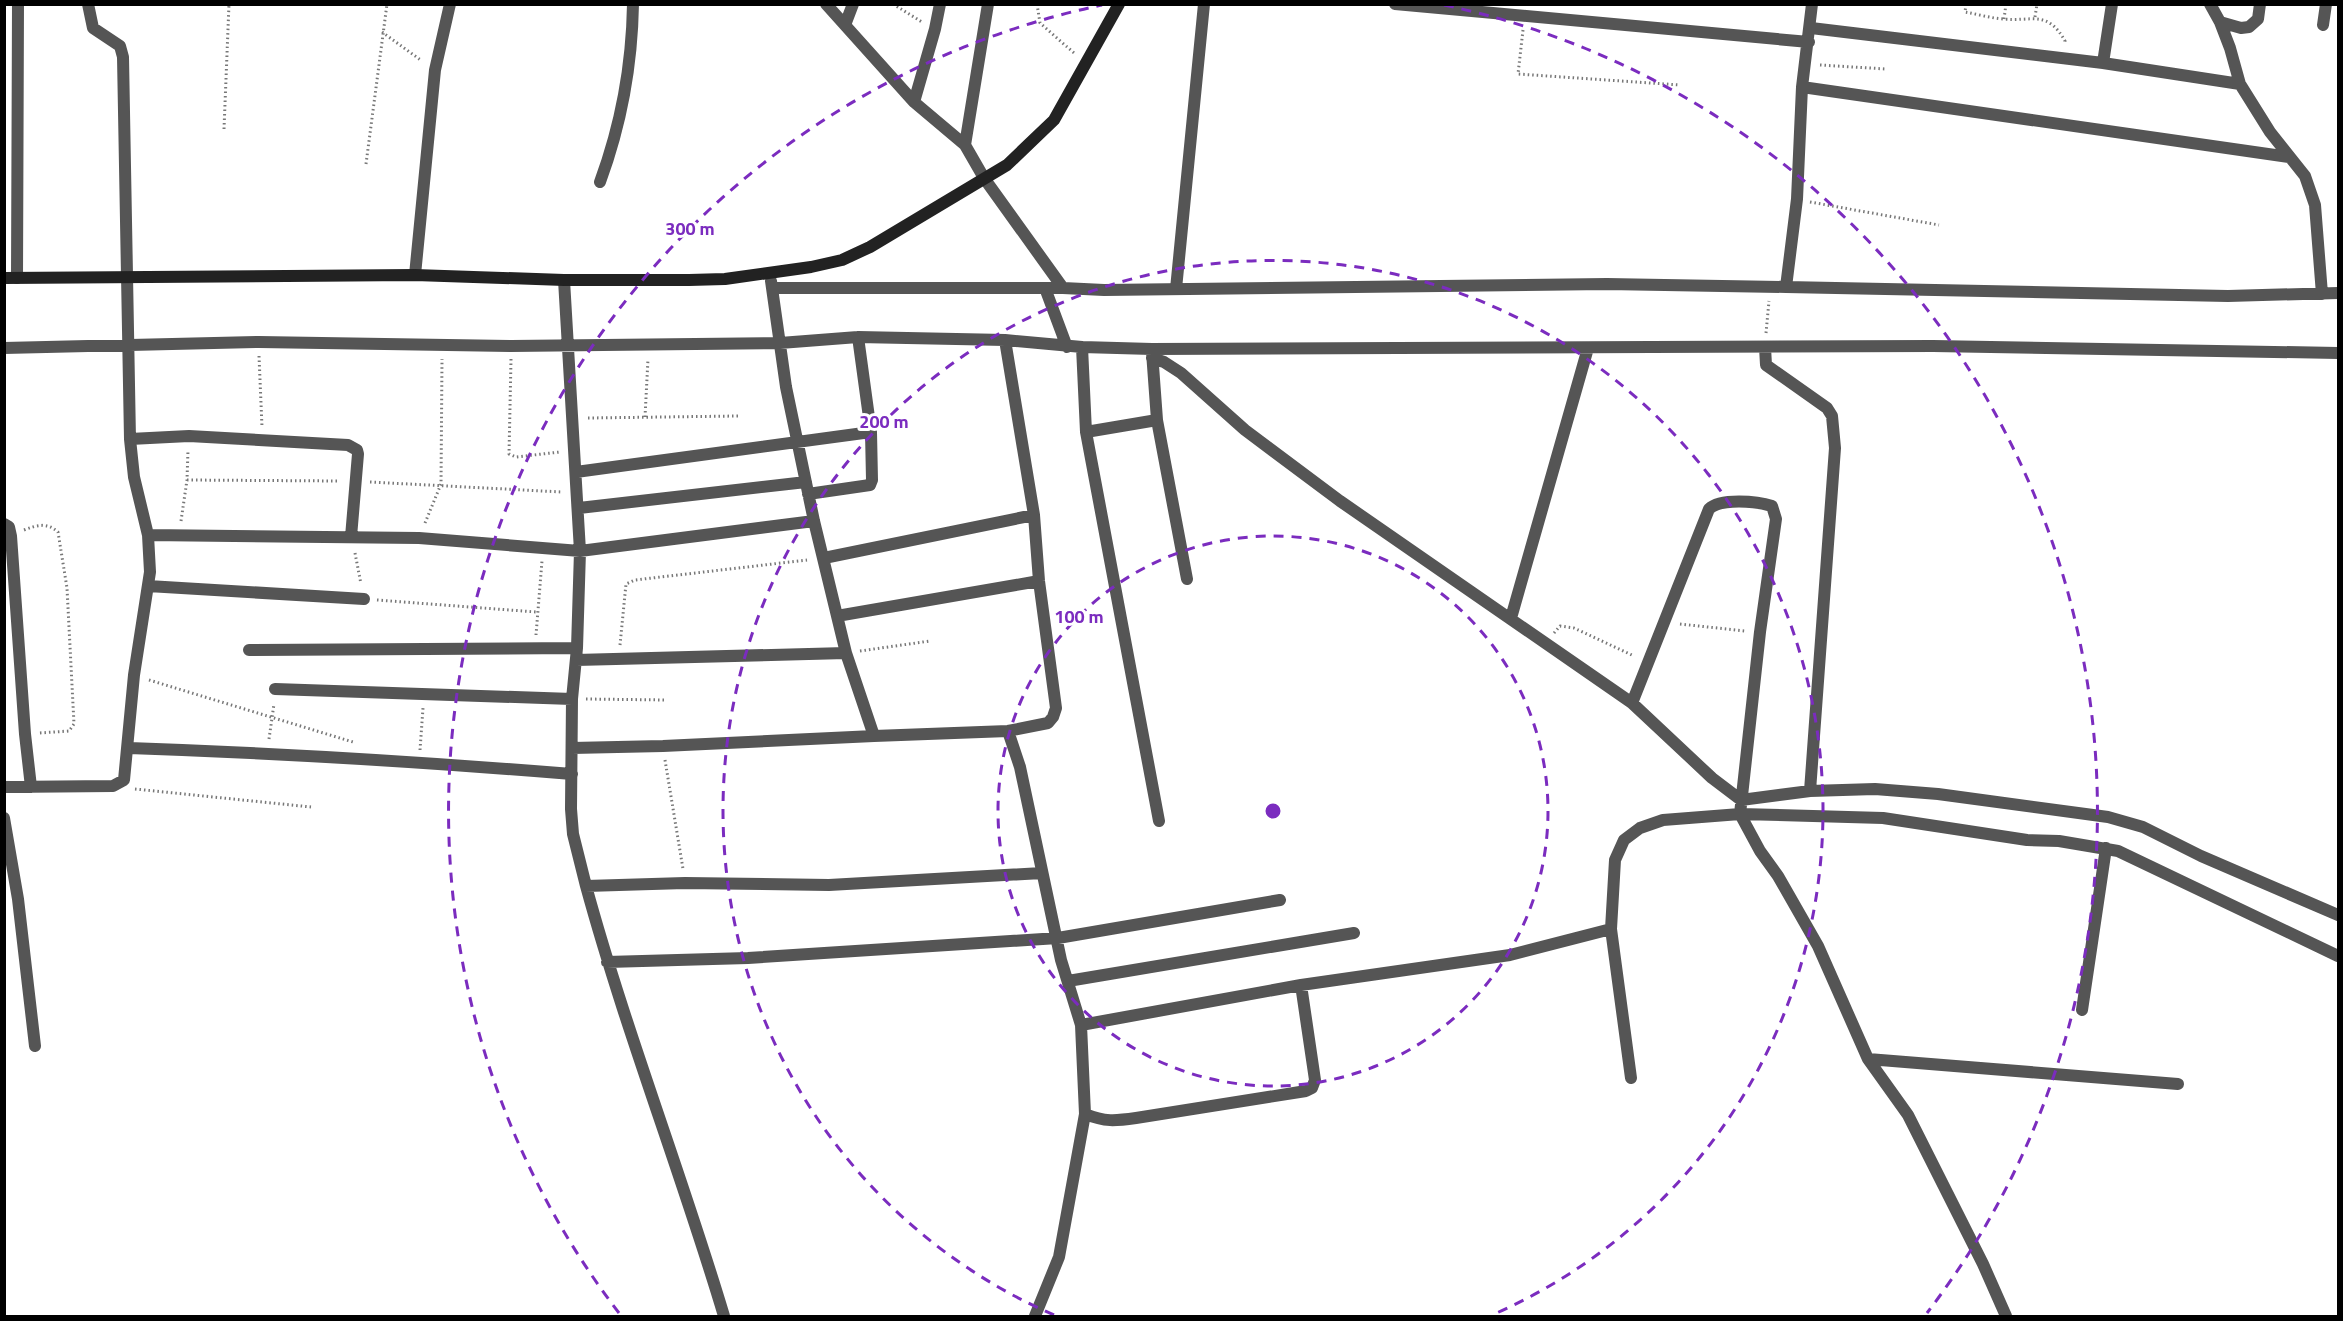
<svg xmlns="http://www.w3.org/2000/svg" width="2343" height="1321" font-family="'Titillium Web',sans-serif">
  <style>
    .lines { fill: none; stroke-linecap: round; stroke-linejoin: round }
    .path { stroke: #777; stroke-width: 3; stroke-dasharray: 1.5 3; stroke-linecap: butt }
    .street { stroke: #555; stroke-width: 12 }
    .secondary { stroke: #222; stroke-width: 12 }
    .ring { fill: none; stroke: #7b2cbf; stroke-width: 3; stroke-dasharray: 10 8 }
    .centre { fill: #7b2cbf; stroke: #fff; stroke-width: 3 }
    .ring-label { font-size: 18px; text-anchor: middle; font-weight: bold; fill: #7b2cbf; stroke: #fff; stroke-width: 6; stroke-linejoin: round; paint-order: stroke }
  </style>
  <rect width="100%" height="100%" fill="#fff"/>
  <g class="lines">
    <!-- path -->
    <path class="path" d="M893,4L922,22
      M1037,4L1040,23L1074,53
      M1966,4L1965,12C1977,14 1990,18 2003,19C2032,22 2047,9 2065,41L2064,44
      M2035,17L2037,4
      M2004,19L2006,4
      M1523,30L1518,74L1680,85
      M382,32L422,61
      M1820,65L1886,69
      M224,129L229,4
      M366,164L387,4
      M1810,202L1939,225
      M1766,333L1769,301
      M259,356L262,427
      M511,359L509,454L516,457L560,452
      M645,417L648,359
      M588,418L738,416
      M187,480L340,481
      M370,482L562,492
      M181,521L187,480L188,450
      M425,523L441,484L442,359
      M24,530C37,525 47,522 58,532L67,588L74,724L69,731L39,733
      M355,553L361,584
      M377,600L536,612
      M1680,624L1745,631
      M1554,633L1560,626L1574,628L1634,656
      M536,635L542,561
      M620,645L626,584L635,580L807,560
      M860,651L930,641
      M149,680L353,742
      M586,699L667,700
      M269,739L274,704
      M420,750L423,708
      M665,760L683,869
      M135,789L311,807"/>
    <!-- street -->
    <path class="street" d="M826,4L914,102L965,145L984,178L1063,288
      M1395,4L1809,42
      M2210,4L2220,22L2230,48L2240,84L2270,132L2305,176L2315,205L2322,294
      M2220,22L2241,28L2249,27L2258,19L2260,4
      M845,25L853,4
      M2323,25L2326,4
      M1811,28L2103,63L2240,84
      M2103,63L2112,4
      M1802,87L2289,157
      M914,102L935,29L940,4
      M965,145L988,4
      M600,182C621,125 632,66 633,4
      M415,275L435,70L450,4
      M17,278L18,4
      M564,280L580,551L577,648L572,699L571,809L573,834L586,886L685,883L829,885L1042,873
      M1786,287L2228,296L2338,293
      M772,288H1063L1104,290L1607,284L1786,287L1797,199L1802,87L1812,4
      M1045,288L1067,347
      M1176,289L1204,4
      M1082,347L1152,349L1933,346L2338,353
      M1765,347L1766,365L1827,408L1832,416L1835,448L1810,791
      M4,348L259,342L511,346L780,343L858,337L1005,340L1082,347L1086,432L1157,420
      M1152,352L1157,420L1187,579
      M1152,358L1164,362L1181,373L1245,430L1340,501L1632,703L1709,509C1720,498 1757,501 1772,506L1776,519L1760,632L1740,814L1760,851L1778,876L1818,946L1868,1059L1908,1115L1983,1264L2006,1316
      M1086,432L1159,821
      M130,439L189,436L348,445L357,450L358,454L351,537
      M576,472L871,432
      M808,494L870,485L872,480L871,432L858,337
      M579,508L806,482
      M4,524L9,527L11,536L25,734L31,787
      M148,535L419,538L580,551L814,521
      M824,558L1034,515
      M148,586L364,599
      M837,616L1039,581
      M1511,618L1588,348
      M249,650L577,648
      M576,660L846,653
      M275,689L572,699
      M1632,703L1712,778L1741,800L1810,791L1875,789L1938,794L2108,817L2143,827L2201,856L2338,915
      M1008,731L1020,767L1061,960L1081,1025L1301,985L1510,955L1611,929L1615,860L1624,840L1640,828L1663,820L1740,814L1883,818L2027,840L2059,841L2118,851L2338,956
      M874,736L1008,731L1048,723L1053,717L1056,708L1039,581L1034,515L1005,340
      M129,748C277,753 424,762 572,774
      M572,748L663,746L874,736L846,653L814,521L786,387L771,281
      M4,787L113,786L124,780L134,675L150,572L148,535L134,477L130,439L123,57L120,46L93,28L88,4
      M4,818L18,899L35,1046
      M586,886C626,1032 681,1172 724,1316
      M1611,929L1631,1078
      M607,962L748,958L1058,938L1280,900
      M1068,981L1354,933
      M2082,1010L2106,848
      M1081,1025L1085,1114C1105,1122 1115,1121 1136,1118L1306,1091L1312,1088L1315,1080L1301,985
      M1868,1059L2178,1084
      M1035,1316L1059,1257L1085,1114"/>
    <!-- secondary -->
    <path class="secondary" d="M4,278L415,275L564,280H689L725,279L811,267L842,260L870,247L1007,165L1054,120L1119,4"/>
  </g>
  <!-- distance rings -->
  <g class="ring">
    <circle cx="1273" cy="811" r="275"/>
    <path d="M1054 1315A550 550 0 1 1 1492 1315"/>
    <path d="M619 1313A824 824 0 0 1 1102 5M1444 5A824 824 0 0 1 1927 1313"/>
  </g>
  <circle cx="1273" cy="811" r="9" class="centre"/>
  <g class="ring-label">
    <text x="690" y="235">300 m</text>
    <text x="884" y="428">200 m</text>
    <text x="1079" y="623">100 m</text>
  </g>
  <!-- border -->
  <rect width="2343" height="1321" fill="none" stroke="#000000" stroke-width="12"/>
</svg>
